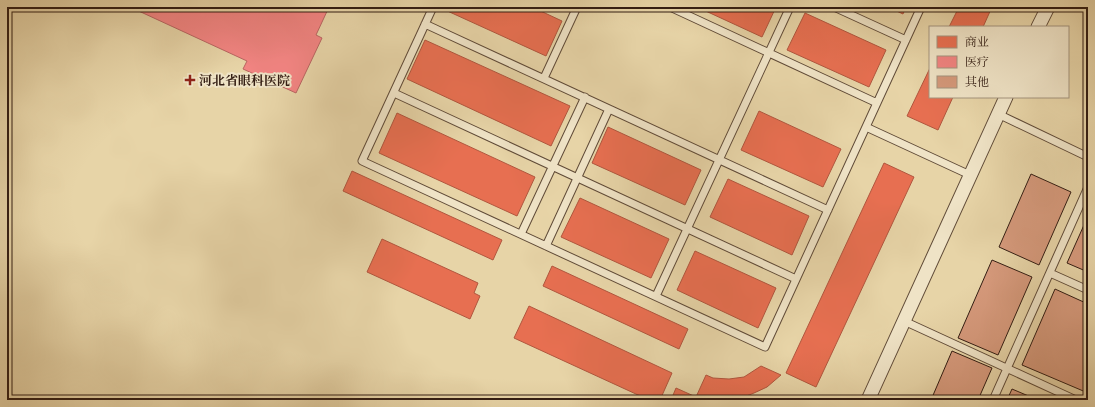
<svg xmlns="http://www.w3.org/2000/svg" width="1095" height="407" font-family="'Libre Bodoni','Noto Serif SC',serif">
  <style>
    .shops { fill: #e76f51; stroke: #b1563e }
    .health { fill: #f28482; stroke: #b96561 }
    .building { fill: #d5997b; stroke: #331d13 }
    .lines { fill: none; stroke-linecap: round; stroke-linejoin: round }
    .service-casing { stroke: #604b38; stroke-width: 9 }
    .minor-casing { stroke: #604b38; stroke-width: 15 }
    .service { stroke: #efe3c6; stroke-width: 7 }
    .minor { stroke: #efe3c6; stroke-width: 13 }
    .poi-dot { fill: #8f2418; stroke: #efe3c6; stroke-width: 1.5 }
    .labels { text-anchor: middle; stroke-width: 4; stroke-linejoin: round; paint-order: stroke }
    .poi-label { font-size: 13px; font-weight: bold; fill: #331d13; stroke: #efe3c6; text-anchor: start }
  </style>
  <rect width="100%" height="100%" fill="#e7d4a7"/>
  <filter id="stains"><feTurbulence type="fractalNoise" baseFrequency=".005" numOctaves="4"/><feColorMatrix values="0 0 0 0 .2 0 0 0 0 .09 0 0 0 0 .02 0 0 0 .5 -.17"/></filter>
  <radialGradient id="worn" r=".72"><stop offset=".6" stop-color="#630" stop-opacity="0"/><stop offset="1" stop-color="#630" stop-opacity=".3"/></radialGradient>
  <!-- shops -->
  <path class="shops" d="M444,7H532L562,21L546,56L443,9Z
    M697,7H776L762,37Z
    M888,7H906L903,14Z
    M959,7H992L983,27H949Z
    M805,13L886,50L869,87L787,50Z
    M425,40L570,106L551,146L407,79Z
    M930,68V97H953L938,130L907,116Z
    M759,111L841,149L823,187L741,150Z
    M397,113L535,177L517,216L379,153Z
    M608,127L701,170L685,205L592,163Z
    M884,163L914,177L816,387L786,373Z
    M352,171L502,240L493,260L343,191Z
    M728,179L809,216L792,255L710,217Z
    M580,198L669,239L651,278L561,237Z
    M382,239L478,283L474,293L480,296L470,319L367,272Z
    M695,251L776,288L758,328L677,290Z
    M552,266L688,329L679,349L543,286Z
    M529,306L672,373L660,400H649L514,338Z
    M761,366L781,375L767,387L754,393L739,399L727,400H671L676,388L696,397L706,375L713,378L729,379L744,377Z"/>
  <!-- health -->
  <path class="health" d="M130,7H329L316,35L322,38L296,93L243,69L247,61Z"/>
  <!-- building -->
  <path class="building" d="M1031,174L1071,192L1039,265L999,247Z
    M1088,216V272L1067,263Z
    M992,260L1032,277L998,355L958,338Z
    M1055,289L1088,304V393L1022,365Z
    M952,351L992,368L978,400H931Z
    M1012,389L1038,400H1007Z"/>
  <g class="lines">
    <defs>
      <path id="service" d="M433,7L362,161L765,347L921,7
        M670,7L877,103
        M834,7L906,40
        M425,24L828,210
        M544,78L577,7
        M394,93L796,279
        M998,114L1088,157
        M866,127L970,175
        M521,234L585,97
        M546,246L609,109
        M1050,273L1088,290
        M656,296L790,7
        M904,321L1076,400
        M993,400L1088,187"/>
      <path id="minor" d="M1038,27L1048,7
        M868,400L1006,97"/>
    </defs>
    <!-- service casing -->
    <use href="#service" class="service-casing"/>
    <!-- minor casing -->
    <use href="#minor" class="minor-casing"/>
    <!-- service -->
    <use href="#service" class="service"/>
    <!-- minor -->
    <use href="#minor" class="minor"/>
  </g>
  <!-- markers -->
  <path class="poi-dot" d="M188 74h4v4h4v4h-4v4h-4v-4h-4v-4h4z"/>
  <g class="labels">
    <!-- poi labels -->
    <g class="poi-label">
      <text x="199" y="85">河北省眼科医院</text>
    </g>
  </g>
  <!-- margin -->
  <rect width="1095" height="407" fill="none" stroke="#e7d4a7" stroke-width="24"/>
  <rect x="8" y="8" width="1079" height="391" fill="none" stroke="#331d13" stroke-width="2"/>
  <rect x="12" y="12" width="1071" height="383" fill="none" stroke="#331d13"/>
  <!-- legend -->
  <rect x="929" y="26" width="140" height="72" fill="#efe3c6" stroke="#a4947e"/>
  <rect x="937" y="36" width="20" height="12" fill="#e76f51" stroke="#a4947e"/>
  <text x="965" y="46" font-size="12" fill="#331d13">商业</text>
  <rect x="937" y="56" width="20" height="12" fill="#f28482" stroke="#a4947e"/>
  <text x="965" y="66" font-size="12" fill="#331d13">医疗</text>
  <rect x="937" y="76" width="20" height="12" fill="#d5997b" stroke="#a4947e"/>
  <text x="965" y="86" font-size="12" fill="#331d13">其他</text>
  <rect width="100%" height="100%" filter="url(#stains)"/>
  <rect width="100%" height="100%" fill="url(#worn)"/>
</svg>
